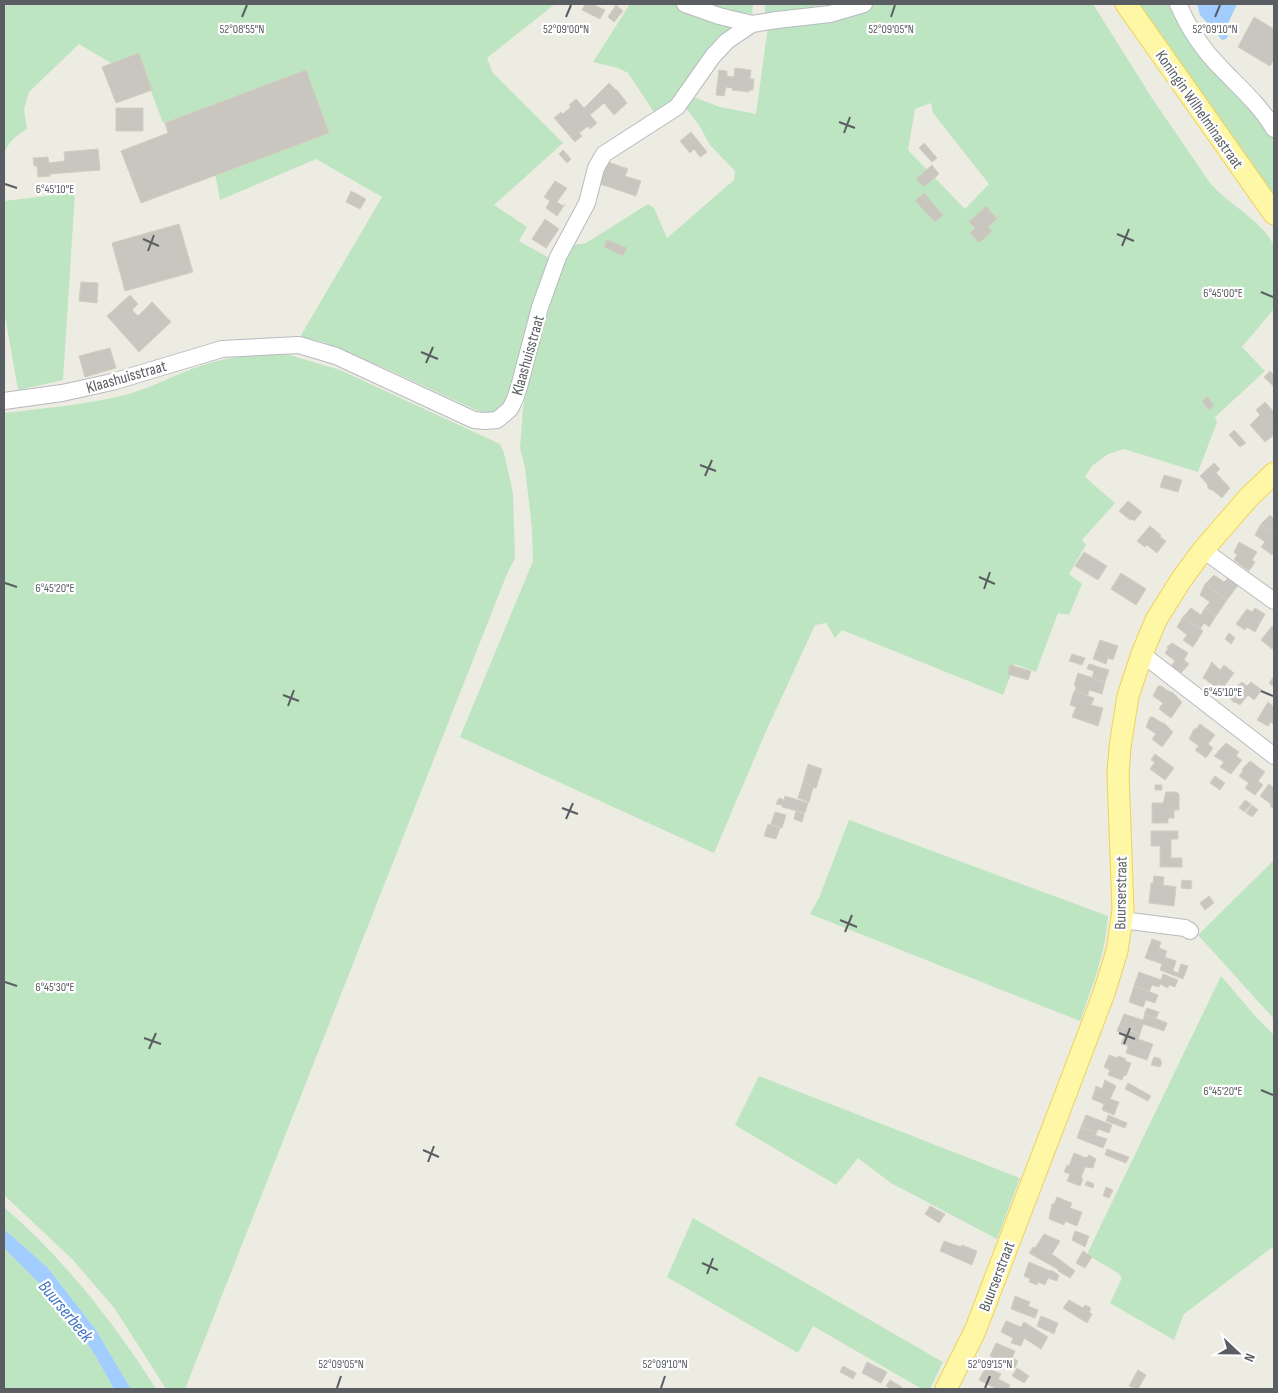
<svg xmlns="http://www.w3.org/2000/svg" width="1278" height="1393" font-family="'Sofia Sans Condensed',sans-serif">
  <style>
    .green { fill: #bee5c1; fill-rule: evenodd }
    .water { fill: #a1cefe }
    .building { fill: #c8c6bf; stroke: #d2cec0 }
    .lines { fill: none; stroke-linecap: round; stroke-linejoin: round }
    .minor-casing { stroke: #b7babf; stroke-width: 18 }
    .major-casing { stroke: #f0d158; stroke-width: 23 }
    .minor { stroke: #fff; stroke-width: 16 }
    .major { stroke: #fef7a6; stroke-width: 21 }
    .ticks { fill: none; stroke: #5a5e63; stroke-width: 2 }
    .labels { text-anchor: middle; stroke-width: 4.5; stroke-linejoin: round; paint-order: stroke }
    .street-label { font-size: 16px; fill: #5a5e63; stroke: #fff }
    .water-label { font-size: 18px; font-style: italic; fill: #4377c2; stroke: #fff }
    .ticks-label { font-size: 12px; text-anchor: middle; fill: #5a5e63; stroke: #fff; stroke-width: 4.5; stroke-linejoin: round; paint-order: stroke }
  </style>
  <rect width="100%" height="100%" fill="#edece2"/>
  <!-- green -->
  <path class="green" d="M4,4H555L487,58L493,73L563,143L494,205L527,227L519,241L551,259L507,403L497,411L487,415L387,369L323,342L300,337L382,197L316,159L220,200L216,178L198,112L163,123L151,91L143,82L79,44L29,92L24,109L27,129C16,136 7,142 4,156Z
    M630,4H678L740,24L676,96L656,115L628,73L618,68L593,62Z
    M703,4H753L752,14L720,9Z
    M765,4H832L765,14Z
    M879,4H1093L1152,98L1210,183C1228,204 1261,220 1273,244C1276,250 1274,299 1274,309L1242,347L1265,371L1215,417L1217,422L1198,472L1124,449L1108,454L1092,466L1085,477L1115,503L1082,540L1086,545L1069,574L1082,584L1069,615L1058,613L1036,672L1015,664L1003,695L842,630L835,638L826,623L815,625L767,729L714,853L460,737L533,561L532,529L525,467L520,448L523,409L526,390L567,246L586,243L648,204L654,208L667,238L734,180L735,171L710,145L699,125L684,106L691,96L720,107L756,114L768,26L846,12ZM931,103L933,113L989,184L965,209L908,150L915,109Z
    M1139,4H1173L1274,132V195Z
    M70,193H75L63,380L18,390L4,310V201Z
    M286,354L340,370L500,444L504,453L513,493L515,558L507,574L185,1389H166L115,1309L72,1259L4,1195V413C44,408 85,405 125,395C152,388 176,374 203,365C230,356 258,355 286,354Z
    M849,820L1108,916C1106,952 1092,987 1080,1021L810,914L819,898Z
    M1274,860V1019L1198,935Z
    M1221,976L1256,1017L1274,1035V1246L1184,1314L1174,1340L1110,1303L1122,1278L1118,1273L1089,1256L1088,1252Z
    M759,1076L1020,1178L997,1239L891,1183L858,1158L836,1185L735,1125Z
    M4,1207C63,1258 114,1322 156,1389H131L96,1330L48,1268L4,1229Z
    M693,1218L943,1362L930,1389H922L813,1326L798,1353L667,1277Z
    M4,1248L62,1306L95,1355L114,1389H4Z"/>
  <!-- water -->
  <path class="water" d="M1197,4H1237L1225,30L1228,36L1226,39L1222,40L1200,15Z
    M4,1229L48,1268L96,1330L131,1389H114L95,1355L62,1306L4,1248Z"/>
  <!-- building -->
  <path class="building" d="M585,4H592L605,10L600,19L582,10Z
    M616,5L623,11L614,22L608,17Z
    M1254,17L1274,29V60L1270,66L1238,47Z
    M139,53L152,90L116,103L102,67Z
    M735,68L751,70L750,79H754L753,90H749V92L732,90V88L726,87L724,96L716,95L719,70L727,71V76L734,77Z
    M306,70L329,133L141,203L121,151L168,133L165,123Z
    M609,83L616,90H617L627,103L614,115L604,103L590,115L597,123L590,129L588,126L579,133L582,136L575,142L554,118L561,112L563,114L571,107L569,105L576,99L584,108Z
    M116,108H143V131H116Z
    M691,132L707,152L700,157L694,149L690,153L680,141Z
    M924,143L937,158L932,162L919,148Z
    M98,149L100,170L50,174V176L38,177L37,166H34L33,158L48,157L49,163L65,161L64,152Z
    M563,150L571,159L567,163L559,154Z
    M608,162L628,169L625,176L641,181L636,196L600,184Z
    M932,165L939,174L924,187L916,179Z
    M555,181L567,188L557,202L563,206L565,204L557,216L546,208L550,201L544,197Z
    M351,191L366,199L360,209L346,202Z
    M924,193L943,215L935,222L915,201Z
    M986,206L997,219L988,227L992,231L979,243L970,233L975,228L969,222Z
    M545,219L559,229L546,248L532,239Z
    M179,224L193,272L125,291L112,243Z
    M607,240L627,248L623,256L604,247Z
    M81,282L98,283L97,303L79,301Z
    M130,295L138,304L132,310L138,316L152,302L171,322L139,352L107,316Z
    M110,348L116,368L85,377L79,356Z
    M1270,371L1274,375V387L1264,377Z
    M1207,396L1214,406L1209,410L1202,401Z
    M1265,402L1274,412V425L1273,427L1274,435L1265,442L1250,425L1260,415L1256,410Z
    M1234,430L1246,443L1240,447L1229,435Z
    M1214,463L1220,469L1216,473L1230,488L1222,498L1211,489L1210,490L1207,486L1208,485L1200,476Z
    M1164,475L1182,480L1178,492L1160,487Z
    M1128,501L1142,512L1134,521L1132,519L1130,520L1119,511Z
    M1270,515L1274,519V534L1261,524Z
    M1261,524L1274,534V551L1272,555L1261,547L1265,542L1255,535Z
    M1150,526L1161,535L1159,536L1166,541L1157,553L1147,545L1145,547L1137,541Z
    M1239,542L1257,552L1252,560L1255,562L1249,571L1234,560L1237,555L1234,552Z
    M1084,552L1107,566L1098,580L1075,566Z
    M1121,573L1146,589L1136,605L1111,589Z
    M1214,575L1224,582L1229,577L1239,584L1227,600L1205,584Z
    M1205,584L1227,600L1216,616L1205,608L1210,602L1200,595Z
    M1191,608L1201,615L1205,608L1216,616L1209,627L1204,623L1200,629L1203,631L1183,617Z
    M1255,608L1265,614L1255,632L1247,627L1245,630L1236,624L1247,609L1252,612Z
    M1183,617L1203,631L1193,647L1183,640L1187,635L1177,627Z
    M1272,626L1274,627V647L1272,649L1261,640Z
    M1229,633L1235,638L1231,644L1225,639Z
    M1100,640L1118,646L1113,660L1108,658L1106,664L1093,659Z
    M1172,643L1188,653L1184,660L1189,664L1181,673L1171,666L1175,661L1165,653L1168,649L1167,647Z
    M1072,654L1085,658L1082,665L1069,661Z
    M1212,662L1220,670L1224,665L1234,673L1223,688L1218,684L1216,687L1203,678Z
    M1089,664L1109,670L1105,682L1092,678L1094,671L1087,669Z
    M1010,665L1031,671L1028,680L1007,674Z
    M1078,673L1105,682L1102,694L1089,690L1088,695L1075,692L1076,686L1074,685Z
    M1274,676V687L1269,683Z
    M1242,682L1247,686L1251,682L1262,690L1254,700L1248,695L1240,705L1235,702L1234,703L1230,698L1237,689L1236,687Z
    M1158,686H1161L1170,692H1172L1182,702L1171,718L1159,709L1163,703L1153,696Z
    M1074,691L1094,698L1091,705L1103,708L1098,726L1072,717L1076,707L1070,705Z
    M1268,702L1274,707V725L1271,722L1268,726L1257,720Z
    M1150,717H1153L1162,723H1164L1173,732L1162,747L1152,739L1156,734L1146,727Z
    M1200,724L1215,735L1208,744L1213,748L1206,758L1195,750L1199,746L1189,739L1194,729H1196Z
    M1226,743L1239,752L1236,756L1242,760L1231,774L1220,767L1224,762L1214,756Z
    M1155,754L1174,768L1165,780L1150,769L1155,762L1151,760Z
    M1250,761L1265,772L1258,781L1263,785L1255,795L1245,788L1249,783L1239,776L1243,771L1242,769Z
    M808,764L822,769L816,788L803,782Z
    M1215,776L1225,783L1220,790L1210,783Z
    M803,782L816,788H813L809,802L798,798Z
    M1269,784L1274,788V809L1270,806L1271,804L1260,796Z
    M1155,785H1162V790H1155Z
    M1166,792H1176L1179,794V810H1174V818H1168V823H1152V803H1163Z
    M785,796L808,803L805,813L782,807V805L776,804L779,798L784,800Z
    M1245,800L1251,804L1245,812L1239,808Z
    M1252,805L1258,810L1252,817L1246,813Z
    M796,811L804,814L802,822L794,819Z
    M775,812L786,815L782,828L771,824Z
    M768,824L780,828L776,839L764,836Z
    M1151,831H1178V839H1171V858H1182V867H1160V846H1151Z
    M1154,876L1164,877L1163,885L1176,887L1174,906L1149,903L1151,883L1153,884Z
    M1182,880L1192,881L1191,889L1181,888Z
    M1209,896L1214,903L1205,910L1200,903Z
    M1152,939L1161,942L1159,948L1167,951L1165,957L1176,961L1173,971L1178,973L1181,964L1188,966L1183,979L1160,970L1162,964L1145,958Z
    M1139,972L1161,980L1163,974L1178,980L1175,987L1169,985L1168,988L1160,984L1159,987L1152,985L1149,992L1134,986Z
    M1134,986L1158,995L1155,1003L1146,1000L1143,1007L1129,1002Z
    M1147,1008L1159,1012L1156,1018L1144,1014Z
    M1124,1014L1143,1020L1145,1014L1167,1023L1164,1031L1143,1024L1140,1034L1119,1026Z
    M1119,1026L1140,1034L1138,1039L1153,1044L1147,1060L1126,1053L1128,1046L1121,1044L1125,1034L1117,1031Z
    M1109,1055L1117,1058L1118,1056L1126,1059L1125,1061L1131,1063L1126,1076L1124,1075L1122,1080L1108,1075L1110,1070L1104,1067Z
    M1154,1057L1161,1059L1160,1061L1162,1062L1160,1067L1151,1065Z
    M1105,1080L1116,1086L1110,1099L1119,1102L1114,1115L1102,1110L1104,1104L1092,1099L1096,1086L1102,1089Z
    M1128,1083L1151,1096L1148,1101L1125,1089Z
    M1086,1115L1112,1125L1109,1133L1098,1129L1097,1132L1081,1127Z
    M1108,1115L1127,1123L1125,1128L1106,1121Z
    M1081,1127L1097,1132L1095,1135L1107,1139L1103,1148L1077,1138Z
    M1107,1149L1129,1157L1126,1163L1105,1155Z
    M1074,1153L1086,1158L1089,1155L1096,1159L1093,1168L1085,1167L1081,1178L1083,1179L1080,1186L1067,1181L1070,1174L1064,1172L1067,1165L1069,1166Z
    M1087,1181L1094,1184L1093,1188L1085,1185Z
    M1106,1187L1113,1190L1109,1198L1103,1196Z
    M1057,1197L1072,1203L1070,1208L1082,1212L1077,1226L1065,1221L1064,1225L1049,1219L1052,1204H1054Z
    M930,1206L945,1214L939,1223L925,1214Z
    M1075,1231L1089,1236L1085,1247L1072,1240Z
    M1044,1234L1060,1241L1052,1254L1075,1271L1070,1278L1058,1271L1059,1270L1029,1253L1033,1247L1035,1248Z
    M944,1241L961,1247L962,1245L977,1251L972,1265L940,1251Z
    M1083,1251L1092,1257L1085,1268L1076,1263Z
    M1029,1262L1050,1271L1051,1270L1059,1275L1057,1281L1048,1278L1045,1285L1038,1282L1037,1285L1029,1282L1030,1279L1024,1276Z
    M1015,1296L1030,1302L1028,1306L1038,1310L1035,1318L1011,1309Z
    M1069,1300L1083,1308L1085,1305L1091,1308L1089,1312L1092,1314L1087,1323L1063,1308Z
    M1041,1316L1058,1323L1054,1334L1037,1326Z
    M1006,1321L1021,1327L1024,1322L1048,1337L1041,1349L1024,1338L1021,1346L1011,1343L1013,1338L1001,1332Z
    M996,1343L1015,1351L1012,1358L1018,1361L1015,1368L990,1356Z
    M867,1362L887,1372L881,1383L862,1373Z
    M843,1366L856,1373L853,1379L840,1372Z
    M986,1367L1001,1374L998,1379L1010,1385L1008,1389H997L979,1380Z
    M1017,1368L1029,1376L1024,1383L1012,1376Z
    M1138,1370L1146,1375L1138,1389H1136L1129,1386Z
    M890,1380L902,1387V1389H892L886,1386Z"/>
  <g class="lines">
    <defs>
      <path id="minor" d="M685,4L719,16L752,24
        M1178,4C1188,27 1203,50 1221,68C1240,88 1260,105 1274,129
        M4,401L62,393L112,382L222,349L299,345L336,356L474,420L485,421L497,420L510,409L515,399L519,387L540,307L558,257L587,203L596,168L604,154L677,107L713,56L727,41L752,24L777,20L830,14L864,4
        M1203,550L1274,601
        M1142,654L1274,756
        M1122,920L1185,928L1190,931"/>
      <path id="major" d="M1126,4L1274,214
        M946,1389L975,1331L1068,1088L1104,993L1117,951L1123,910L1118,774L1120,747L1128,696L1142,654L1156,620L1181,580L1203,550L1249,497L1274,473"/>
    </defs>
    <!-- minor casing -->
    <use href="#minor" class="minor-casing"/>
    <!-- major casing -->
    <use href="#major" class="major-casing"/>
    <!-- minor -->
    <use href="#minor" class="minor"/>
    <!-- major -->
    <use href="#major" class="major"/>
  </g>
  <!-- ticks -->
  <path class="ticks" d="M242,17L247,5M566,17L571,5M891,17L895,5M1215,17L1220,5M839,122L855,128M844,133L850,117M5,184L17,188M1117,234L1134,241M143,239L159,246M1122,246L1129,229M148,251L154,235M1261,292L1273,297M421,352L438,359M426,363L433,347M700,465L716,471M705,476L712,460M979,577L995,584M5,583L17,587M984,589L990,572M1261,691L1273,696M283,695L299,701M288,706L294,690M562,808L578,814M566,819L573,803M840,920L857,927M845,932L852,915M5,982L17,986M1119,1033L1135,1039M144,1038L161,1044M1124,1044L1130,1028M149,1049L156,1033M1261,1090L1273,1095M423,1150L439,1157M428,1162L434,1146M702,1263L718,1270M707,1274L713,1258M337,1388L341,1376M661,1388L665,1376M985,1388L990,1376"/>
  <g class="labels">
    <!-- street labels -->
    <g class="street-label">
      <text transform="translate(1200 109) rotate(55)" y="6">Koningin Wilhelminastraat</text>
      <text transform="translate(527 355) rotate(-74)" y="6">Klaashuisstraat</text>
      <text transform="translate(126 376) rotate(-16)" y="6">Klaashuisstraat</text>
      <text transform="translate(1120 893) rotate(-89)" y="6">Buurserstraat</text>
      <text transform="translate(996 1276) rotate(-69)" y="6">Buurserstraat</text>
    </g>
    <!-- water labels -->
    <g class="water-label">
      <text transform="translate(66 1311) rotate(50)" y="6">Buurserbeek</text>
    </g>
  </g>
  <g class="ticks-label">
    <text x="242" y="33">52°08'55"N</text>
    <text x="566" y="33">52°09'00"N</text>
    <text x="891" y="33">52°09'05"N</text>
    <text x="1215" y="33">52°09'10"N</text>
    <text x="55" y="193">6°45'10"E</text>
    <text x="1223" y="297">6°45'00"E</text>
    <text x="55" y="592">6°45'20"E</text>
    <text x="1223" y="696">6°45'10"E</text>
    <text x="55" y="991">6°45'30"E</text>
    <text x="1223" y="1095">6°45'20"E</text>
    <text x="341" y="1368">52°09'05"N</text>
    <text x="665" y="1368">52°09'10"N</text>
    <text x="990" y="1368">52°09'15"N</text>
  </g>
  <!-- border -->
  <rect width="1278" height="1393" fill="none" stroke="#5a5e63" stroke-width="10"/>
  <!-- north arrow -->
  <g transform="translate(1238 1353) rotate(112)" stroke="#ffffff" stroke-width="4" paint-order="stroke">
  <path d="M0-4L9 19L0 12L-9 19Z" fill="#5a5e63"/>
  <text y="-8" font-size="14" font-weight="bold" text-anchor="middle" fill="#5a5e63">N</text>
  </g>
</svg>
